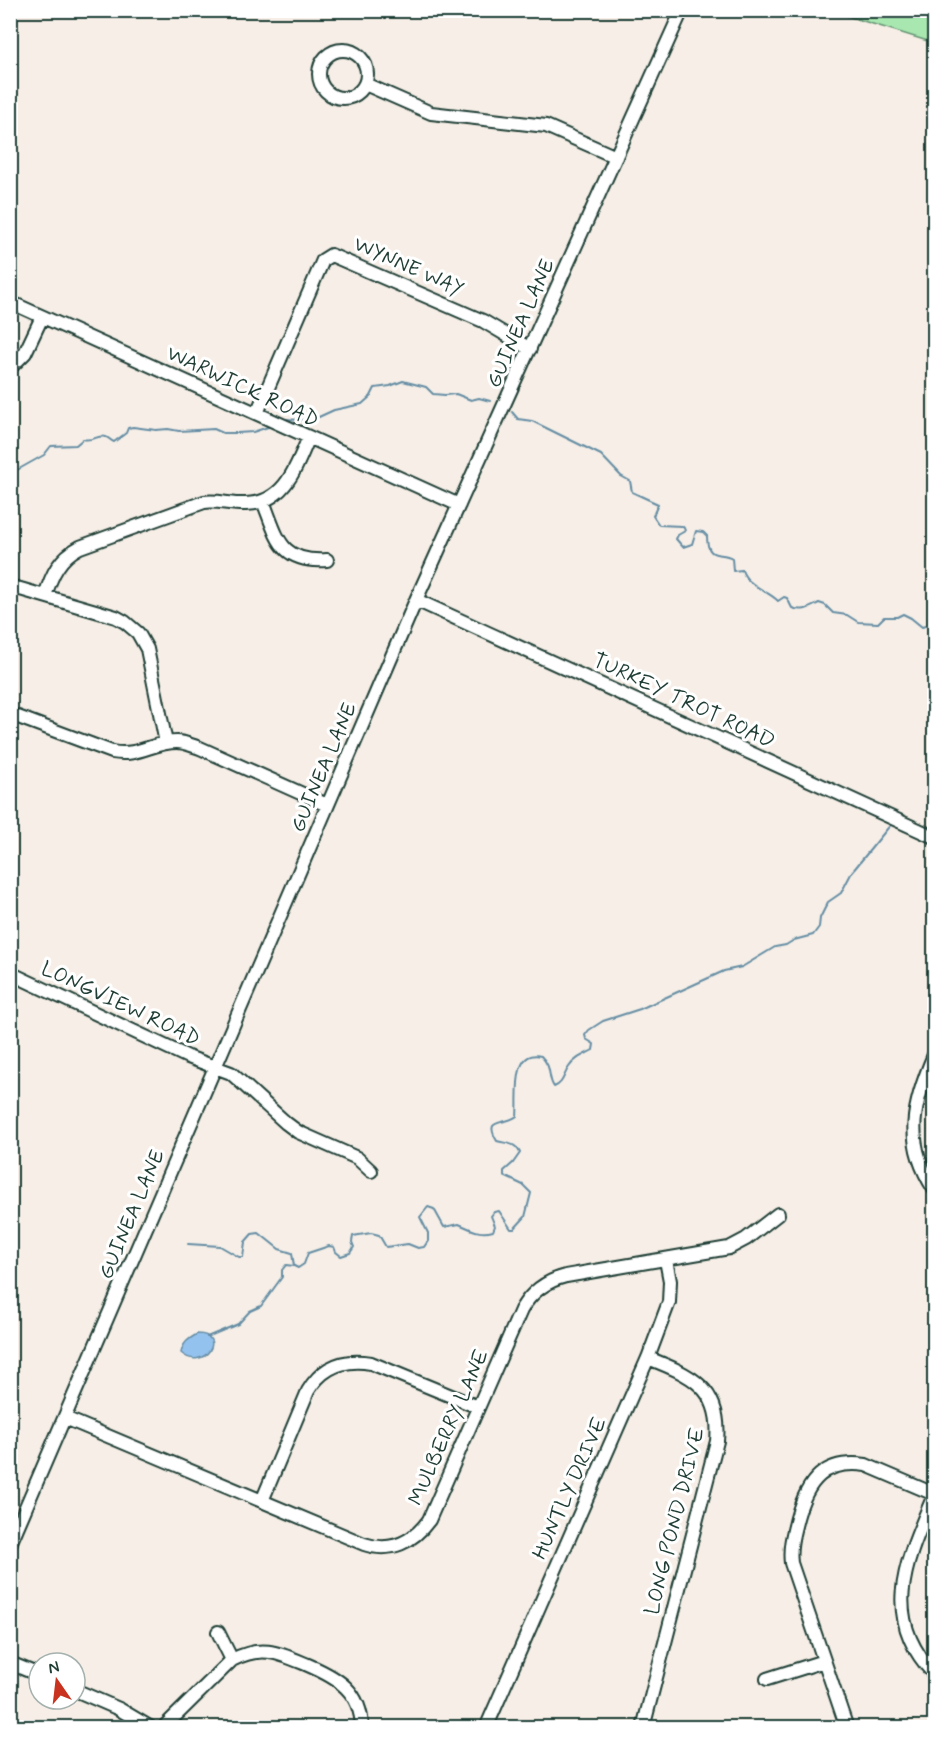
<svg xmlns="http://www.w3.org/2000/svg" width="945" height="1738" font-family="Mynerve,sans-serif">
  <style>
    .green { fill: #a8e7b0; stroke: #649272; stroke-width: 1.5 }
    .water { fill: #94c2ee; stroke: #658da4; stroke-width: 1.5 }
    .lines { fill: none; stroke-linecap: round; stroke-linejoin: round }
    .stream { stroke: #658da4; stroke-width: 2 }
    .minor-casing { stroke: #1f3d34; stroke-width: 16 }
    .minor { stroke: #fff; stroke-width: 12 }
    .labels { text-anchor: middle; stroke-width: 6; stroke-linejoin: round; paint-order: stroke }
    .street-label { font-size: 21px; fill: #1f3d34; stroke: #fff }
  </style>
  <rect width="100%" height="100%" fill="#f7efe7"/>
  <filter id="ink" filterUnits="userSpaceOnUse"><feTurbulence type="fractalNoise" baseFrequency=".0167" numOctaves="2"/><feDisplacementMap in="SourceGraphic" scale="12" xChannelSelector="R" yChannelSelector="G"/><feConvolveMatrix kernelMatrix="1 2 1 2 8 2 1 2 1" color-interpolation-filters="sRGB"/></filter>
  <g filter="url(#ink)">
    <!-- green -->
    <path class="green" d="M831,11H934V43Z"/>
    <!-- water -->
    <path class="water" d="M197,1334C228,1334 204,1373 181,1353C183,1342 189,1339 197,1334Z"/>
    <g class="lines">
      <!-- stream -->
      <path class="stream" d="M512,412L518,419L532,421L601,455L621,476L630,481L632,492L658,504L653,516L659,525L682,526L684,528L685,531L678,535L676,539L683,547L692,544L696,531L703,532L707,536C707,561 720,551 732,558L733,571L742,570C747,586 767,590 778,601L784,597L787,598L792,608C803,612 809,608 819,603L825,605L833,613L847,615L858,622L878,623L884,617H897L903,614L911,618L922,627L934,623
        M287,419L310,421L334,410L362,404L371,396L375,388L390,386L403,381L426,387L433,394L445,395L456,394L471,400L479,398L490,401
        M10,474L44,455L51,446L76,445L83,439C92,442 99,434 106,437C109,438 111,441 114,442L126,433L128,428L133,427L156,430L168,429L179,431L214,429L223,433H237L253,432L271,426
        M188,1244L220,1246L239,1257H243L245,1242L252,1234L259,1233L279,1249L292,1253L294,1266L298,1268L304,1264L308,1253L329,1246L334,1247L336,1252L341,1256L350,1253L354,1247L352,1242L353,1236L371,1233L379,1235L386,1247L408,1244L418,1248L424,1247L428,1241V1233L420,1217L428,1207L434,1209L444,1227L459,1224C471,1229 479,1235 493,1231L495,1226L491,1216L494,1212L499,1211L511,1229H514L525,1217L531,1193L523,1185L504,1176V1171L513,1163L520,1153C515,1142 507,1144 497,1141C483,1117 504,1126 517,1116C519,1099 511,1049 541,1056C553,1068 547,1077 554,1087C564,1083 563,1075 569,1067C575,1058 584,1055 593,1050L594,1044L586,1039L585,1035L589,1030L603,1021L640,1009L724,971L742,967L775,947L786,945L794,940L813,935L819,927L820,918L828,902L841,893L852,872L892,823
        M207,1337L238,1324L250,1311L261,1306L282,1277V1270L286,1265L294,1266"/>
      <defs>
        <path id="minor" d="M319 74a24 24 0 1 1 48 0a24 24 0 1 1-48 0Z
          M365,84L431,113L546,126L616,157
          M10,302L459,505
          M10,368L25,353L42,317
          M257,413L323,260L331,255L483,321L530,349
          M263,501C278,539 280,563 327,560
          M10,586L116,617L125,622L138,633L147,649L166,743
          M45,596C52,574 59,558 80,547L204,502C219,500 232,505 246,504C285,503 296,467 309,437
          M416,600L934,837
          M10,714L112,752C139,757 152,742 177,742C185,742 193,746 200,748L327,805
          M10,973L188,1057L231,1073L286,1123L298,1132L357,1158L371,1171
          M934,1055C913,1104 903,1141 934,1189
          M65,1418L364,1544C391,1553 413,1542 429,1520L521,1310C531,1292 546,1281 566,1276L729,1248L746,1239L778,1214
          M934,1495C908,1558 878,1615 934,1674
          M262,1501L308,1391C322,1367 343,1358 371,1363L478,1407
          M10,1544L416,600L682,10
          M218,1632L232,1660
          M10,1663L39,1675
          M767,1679L824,1661
          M75,1690L119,1709L151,1728
          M163,1728L232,1660C262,1644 279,1653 308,1665C338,1678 361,1691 362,1728
          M486,1728L648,1358L669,1302L670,1281L666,1260
          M643,1728L717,1441C722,1388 691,1375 648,1358
          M847,1728L791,1563C789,1547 793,1534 797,1518C807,1481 824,1459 866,1465L934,1494"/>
      </defs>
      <!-- minor casing -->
      <use href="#minor" class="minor-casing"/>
      <!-- minor -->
      <use href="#minor" class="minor"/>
    </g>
  </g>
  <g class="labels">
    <!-- street labels -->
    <g class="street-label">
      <text transform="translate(409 266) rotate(24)" y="7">WYNNE WAY</text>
      <text transform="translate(520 323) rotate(-66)" y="7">GUINEA LANE</text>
      <text transform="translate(243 386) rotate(25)" y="7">WARWICK ROAD</text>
      <text transform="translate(684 700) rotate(25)" y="7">TURKEY TROT ROAD</text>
      <text transform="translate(323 767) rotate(-67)" y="7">GUINEA LANE</text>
      <text transform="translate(121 1003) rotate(25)" y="7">LONGVIEW ROAD</text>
      <text transform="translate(131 1214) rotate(-67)" y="7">GUINEA LANE</text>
      <text transform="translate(448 1427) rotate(-66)" y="7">MULBERRY LANE</text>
      <text transform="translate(569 1488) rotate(-66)" y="7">HUNTLY DRIVE</text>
      <text transform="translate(674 1521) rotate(-76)" y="7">LONG POND DRIVE</text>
    </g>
  </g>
  <!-- margin -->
  <rect width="945" height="1738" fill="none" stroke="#fff" stroke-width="36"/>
  <rect x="18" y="18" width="909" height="1702" fill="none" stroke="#1f3d34" stroke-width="2" filter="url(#ink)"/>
  <!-- north arrow -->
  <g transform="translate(57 1681) rotate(346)"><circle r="28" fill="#ffffff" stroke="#a5b1ae" stroke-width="1.5"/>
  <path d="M0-4.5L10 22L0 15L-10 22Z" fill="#c8321e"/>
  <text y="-9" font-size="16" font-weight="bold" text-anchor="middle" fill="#1f3d34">N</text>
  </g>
</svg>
